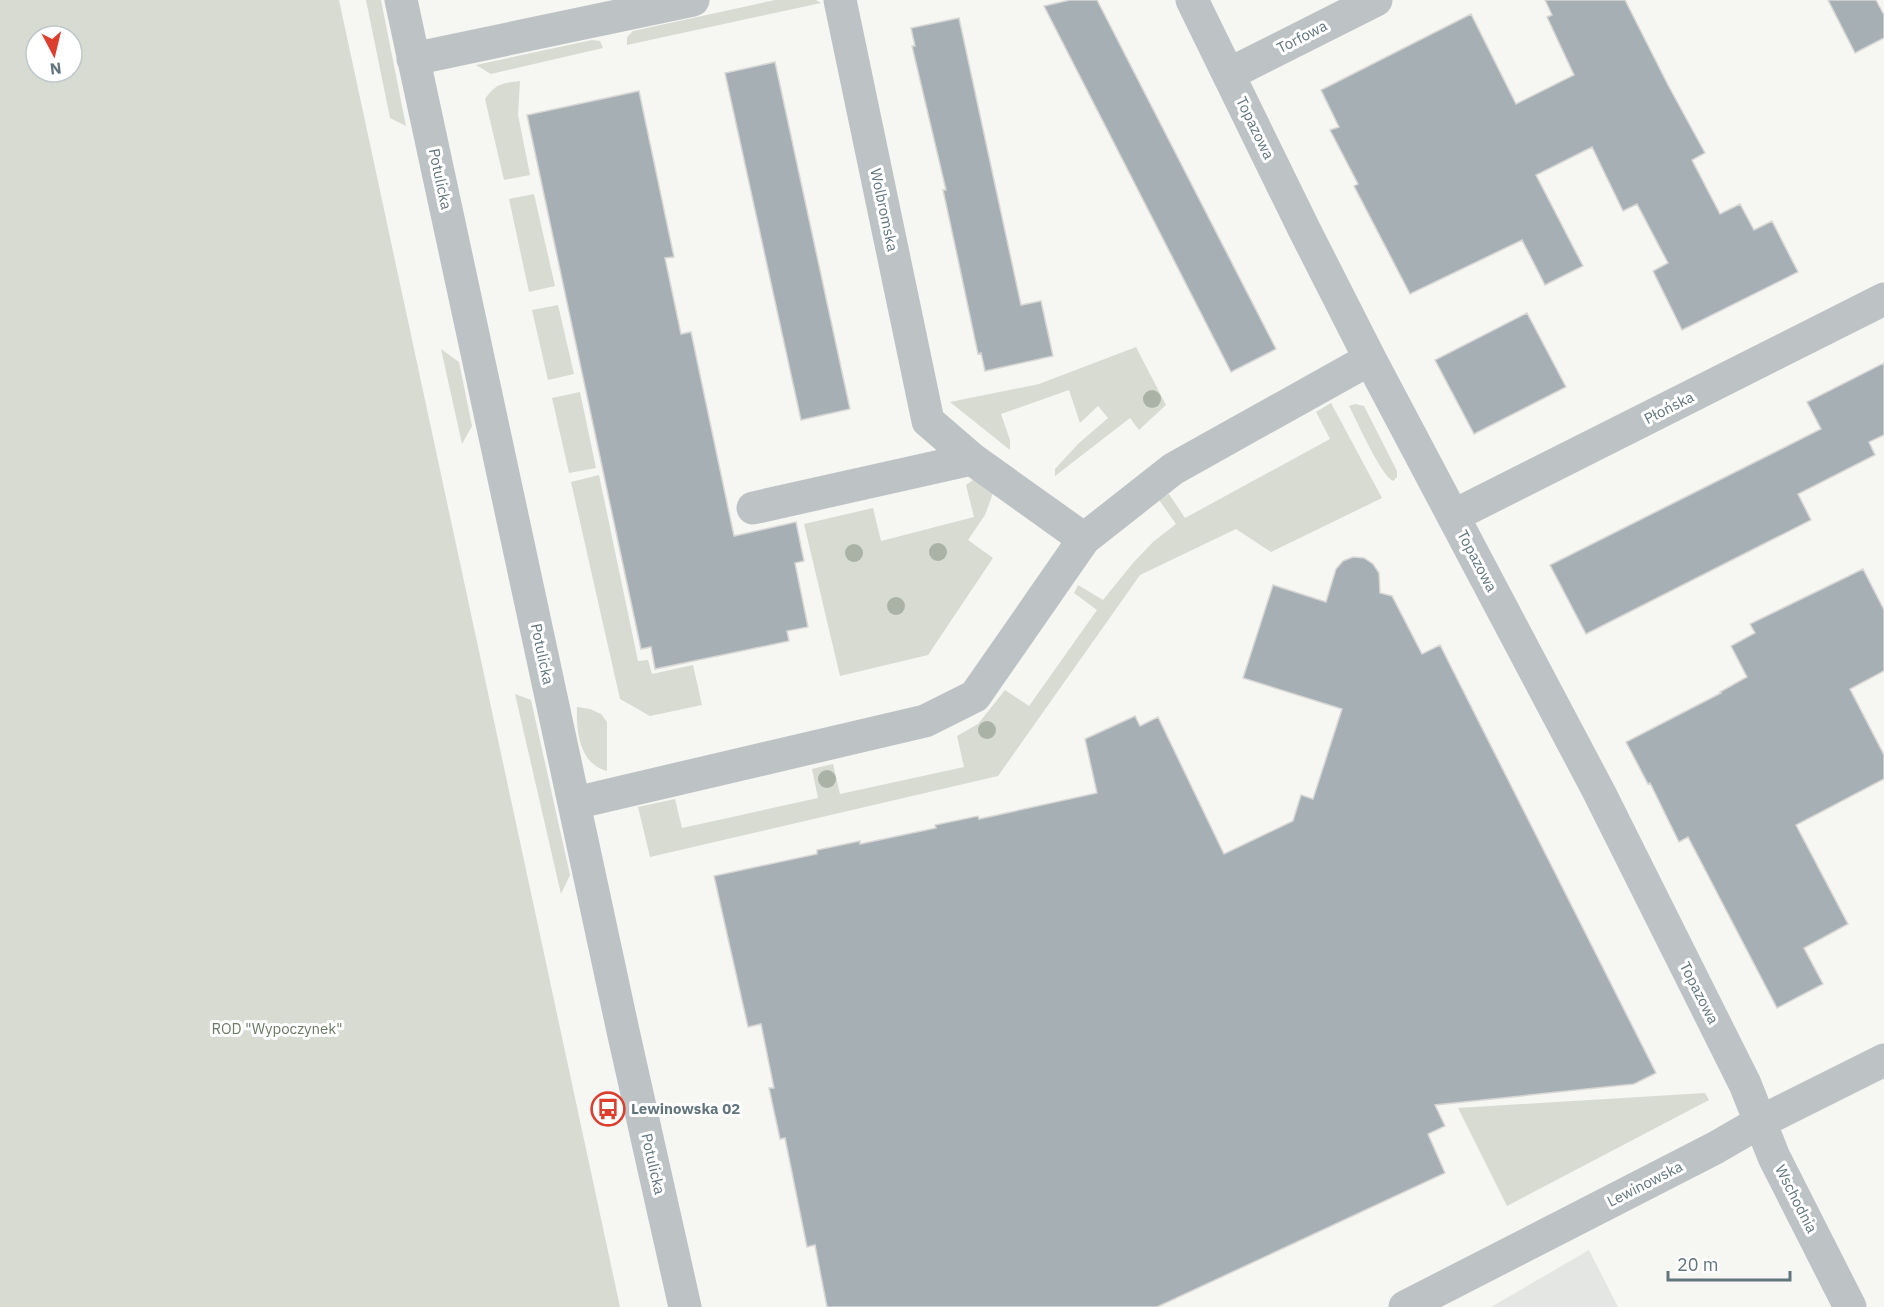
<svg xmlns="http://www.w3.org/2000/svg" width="1884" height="1307" font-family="'IBM Plex Sans',sans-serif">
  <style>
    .built { fill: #e4e6e4 }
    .green { fill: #d7dbd2; fill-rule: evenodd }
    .building { fill: #a6b0b4; stroke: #d8d7d6; stroke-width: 1.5 }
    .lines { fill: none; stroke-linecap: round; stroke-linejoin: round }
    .minor { stroke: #bdc3c5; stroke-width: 33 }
    .tree { fill: #aab2a5 }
    .labels { text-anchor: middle; stroke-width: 6; stroke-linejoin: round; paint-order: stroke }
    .street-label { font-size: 15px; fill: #62757d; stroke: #fff }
    .park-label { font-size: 15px; fill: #6c7a65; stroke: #fff }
    .poi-label { font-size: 15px; font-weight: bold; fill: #62757d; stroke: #fff; text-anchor: start }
  </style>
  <rect width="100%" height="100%" fill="#f6f6f3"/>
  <!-- built -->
  <path class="built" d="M1589,1250L1618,1307H1491Z"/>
  <!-- green -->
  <path class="green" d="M0,0H339L620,1307H0ZM36,36H72V72H36Z
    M366,0H381L406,126L390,118Z
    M775,0H816L821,3L627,45V37L633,31Z
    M592,40L600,41L603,48L491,74L476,65Z
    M520,81L518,115L530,175L504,180L485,99C495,84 503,83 520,81Z
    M534,194L555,286L529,292L509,199Z
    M558,305L574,374L548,380L532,310Z
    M1136,347L1166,405L1139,430L1130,418L1055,476V469L1078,444L1108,418L1098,406L1080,423L1069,390L1001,414L1010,440V450L950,402L1039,384Z
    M441,349L459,362L472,426L462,444Z
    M580,392L596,468L569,473L552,398Z
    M1331,403L1382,498L1271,552L1236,529L1140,575L998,776L650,857L638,807L675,799L682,828L818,798L812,769L833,764L840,794L964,767L957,736L978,724L1005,690L1029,706L1097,610L1074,593L1078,585L1103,600L1133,563L1153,542L1176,524L1159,500L1169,494L1185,518L1330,439L1316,412Z
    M1355,404L1364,406L1397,471V477L1393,481C1380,474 1357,421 1349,406Z
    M599,475L638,661L648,660L652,674L693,665L702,705L650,716L620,699L571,482Z
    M973,480L993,493L985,515L968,540L993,558L928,655L840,676L804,524L873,508L881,541L974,517L966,485Z
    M515,694L531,700L570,875L561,894Z
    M577,707L590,709L601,714L607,722V771C580,764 576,732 577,707Z
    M1705,1093L1709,1100L1507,1206L1458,1108Z"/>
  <!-- building -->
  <path class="building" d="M1070,0H1097L1276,349L1231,372L1044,6Z
    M1545,0H1625L1668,85L1705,153L1692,160L1720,214L1740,204L1754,230L1772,221L1798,272L1682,330L1653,271L1668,263L1637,204L1623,211L1592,147L1536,175L1583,266L1545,285L1522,240L1410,294L1354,186L1358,184L1330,130L1339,127L1321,90L1471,14L1516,104L1574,75L1547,17L1552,15Z
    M1828,0H1876L1884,15V38L1855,53Z
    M959,18L1021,305L1041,301L1053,356L985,371L981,353L978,354L959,264L943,190H946L912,46H915L911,28Z
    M775,62L850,409L801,420L725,73Z
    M639,91L674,257L665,258L681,334L691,332L734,536L796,522L804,561L795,563L808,627L787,631L789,641L655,669L651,647L641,649L527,115Z
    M1527,313L1566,387L1474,434L1435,360Z
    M1884,363V435L1869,442L1875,455L1798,494L1811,520L1586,634L1550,565L1821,429L1807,402Z
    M1353,557L1364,558L1373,564L1379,573L1380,593L1392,596L1422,654L1440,645L1656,1073L1634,1084L1435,1105L1445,1126L1428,1134L1445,1173L1157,1307H827L815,1245L807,1247L785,1138L780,1139L769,1088H774L761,1024L748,1027L714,876L817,854V850L860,841V844L936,828L935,825L978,816L979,819L1097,793L1085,739L1135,716L1140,726L1158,717L1224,854L1293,821L1301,795L1313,799L1342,709L1243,678L1273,585L1326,602L1336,569L1343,561Z
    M1863,569L1884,610V671L1850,689L1884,755V779L1796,825L1848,924L1804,948L1823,984L1777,1008L1688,837L1679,842L1650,783L1648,784L1626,742L1721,693L1720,692L1747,677L1731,646L1755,633L1750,624Z"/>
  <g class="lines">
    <!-- minor -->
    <path class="minor" d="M401,0L623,1031L685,1307
      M840,0L928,421L972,459L1084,539
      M1192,0L1304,229L1370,359L1599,792L1745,1084L1774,1157L1850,1307
      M413,59L693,0
      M1229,74L1376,0
      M753,508L972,459
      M1453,516L1884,299
      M575,803L925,721L975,696L1084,539L1173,469L1370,359
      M1405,1307L1715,1148L1760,1122L1884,1060"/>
  </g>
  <!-- trees -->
  <g class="tree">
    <circle cx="1152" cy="399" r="9"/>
    <circle cx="938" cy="552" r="9"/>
    <circle cx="854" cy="553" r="9"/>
    <circle cx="896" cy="606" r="9"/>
    <circle cx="987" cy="730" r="9"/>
    <circle cx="827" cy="779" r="9"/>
  </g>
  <!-- icons -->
  <defs>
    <symbol id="bus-ring" viewBox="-11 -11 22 22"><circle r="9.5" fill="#fff" stroke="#dc3f2e" stroke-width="1.5"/><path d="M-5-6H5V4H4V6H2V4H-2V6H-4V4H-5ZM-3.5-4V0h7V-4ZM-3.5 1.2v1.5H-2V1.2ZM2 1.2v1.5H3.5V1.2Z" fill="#dc3f2e"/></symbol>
  </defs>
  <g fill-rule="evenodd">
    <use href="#bus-ring" x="589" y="1090" width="38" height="38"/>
  </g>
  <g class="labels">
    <!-- street labels -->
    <g class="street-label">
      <text transform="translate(1302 37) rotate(-27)" y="5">Torfowa</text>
      <text transform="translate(1255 128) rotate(64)" y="5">Topazowa</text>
      <text transform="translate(440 179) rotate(78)" y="5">Potulicka</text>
      <text transform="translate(884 210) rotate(78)" y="5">Wolbromska</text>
      <text transform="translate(1669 408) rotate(-27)" y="5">Płońska</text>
      <text transform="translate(1477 561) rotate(62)" y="5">Topazowa</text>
      <text transform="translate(542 654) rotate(78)" y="5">Potulicka</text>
      <text transform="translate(1699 993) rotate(63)" y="5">Topazowa</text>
      <text transform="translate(653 1164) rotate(77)" y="5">Potulicka</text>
      <text transform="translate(1645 1184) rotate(-27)" y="5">Lewinowska</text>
      <text transform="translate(1796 1199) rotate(63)" y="5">Wschodnia</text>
    </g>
    <!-- park labels -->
    <g class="park-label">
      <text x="277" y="1034">ROD "Wypoczynek"</text>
    </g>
    <!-- poi labels -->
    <g class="poi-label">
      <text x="631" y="1114">Lewinowska 02</text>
    </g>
  </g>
  <!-- north arrow -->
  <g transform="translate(54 54) rotate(173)"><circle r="28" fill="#ffffff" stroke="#c0c8cb" stroke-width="1.5"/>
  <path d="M0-4.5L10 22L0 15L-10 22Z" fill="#dc3f2e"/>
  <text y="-9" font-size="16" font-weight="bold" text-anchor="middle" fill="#62757d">N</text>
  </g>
  <!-- scale -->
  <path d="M1668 1271v9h122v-9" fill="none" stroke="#62757d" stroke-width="3"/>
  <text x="1677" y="1271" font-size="18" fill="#62757d" stroke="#ffffff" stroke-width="4.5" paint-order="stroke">20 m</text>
</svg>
